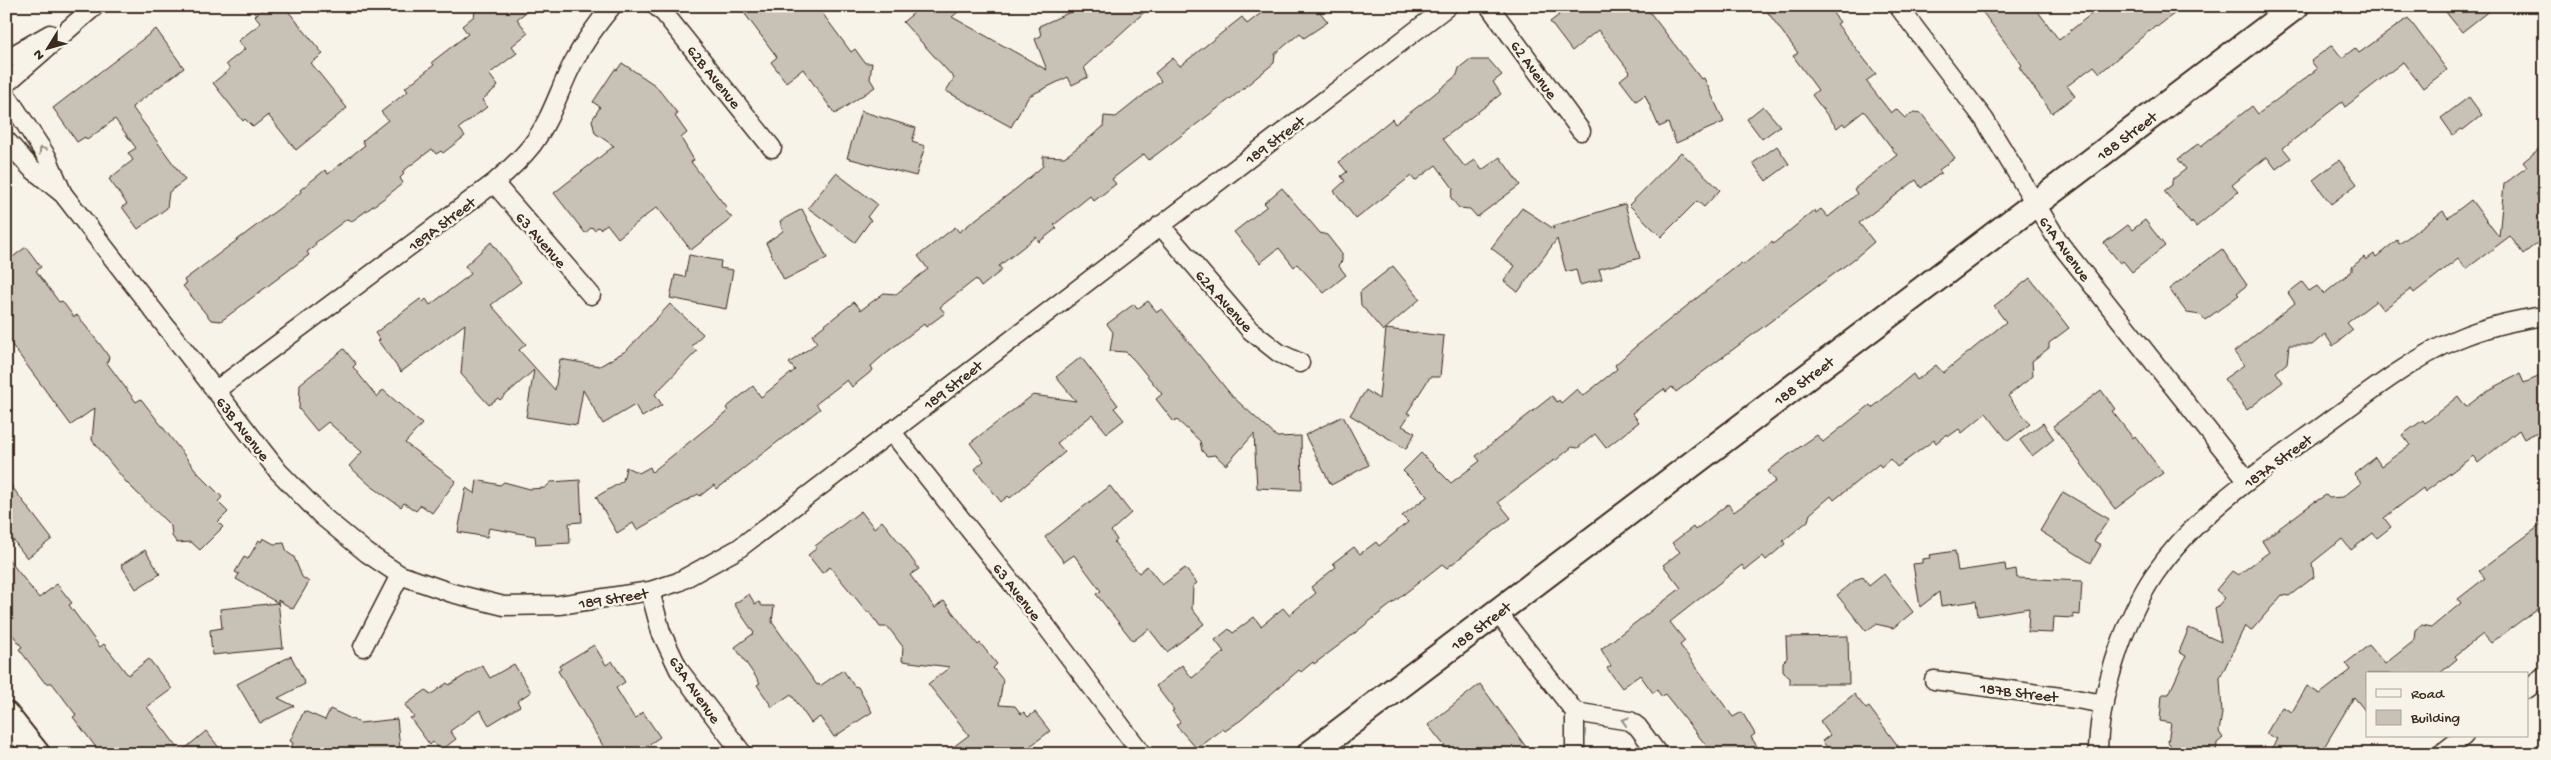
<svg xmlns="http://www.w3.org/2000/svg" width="2551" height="760" font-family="'Gochi Hand',sans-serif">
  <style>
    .building { fill: #c8c1b6; stroke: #3b2a1e }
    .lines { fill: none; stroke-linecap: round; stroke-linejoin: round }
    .street-casing { stroke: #3b2a1e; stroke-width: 21 }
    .secondary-casing { stroke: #3b2a1e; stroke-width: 29 }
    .street { stroke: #f7f3e8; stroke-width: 18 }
    .secondary { stroke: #f7f3e8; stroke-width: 25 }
    .oneway { stroke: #998e83 }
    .labels { text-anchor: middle; stroke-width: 5; stroke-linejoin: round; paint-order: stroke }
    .street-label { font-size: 16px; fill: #3b2a1e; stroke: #f7f3e8 }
  </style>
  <rect width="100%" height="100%" fill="#f7f3e8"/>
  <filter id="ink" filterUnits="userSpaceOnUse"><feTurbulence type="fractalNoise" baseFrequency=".02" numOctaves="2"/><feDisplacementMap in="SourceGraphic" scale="10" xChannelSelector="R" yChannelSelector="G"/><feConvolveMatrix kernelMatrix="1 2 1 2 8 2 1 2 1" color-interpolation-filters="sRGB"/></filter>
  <g filter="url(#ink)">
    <!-- building -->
    <path class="building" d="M266,6H284L323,54L311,63L347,108L296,150L268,115L253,127L245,119L243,121L213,83L230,69L226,64L245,49L238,41L261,23L255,16Z
      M476,6H534L517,19L528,33L512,46L517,53L489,74L498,86L482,100L487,107L459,128L465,136L443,153L441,151L436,154L432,149L402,172L404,174L400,178L403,183L383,199L352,221L347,219L315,243L316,245L307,252L309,255L221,321L211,320L183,286L186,284L184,280L301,192L300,190L325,170L328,174L365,145L362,141L388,120L381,112L408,91L405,88L434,65L432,62L468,34L462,26L474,16Z
      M739,6H817L851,52L855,49L865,63H872L870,79L875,87L835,114L803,69L786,82L771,62L777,57Z
      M922,6H965L952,17L1047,70L1035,39L1041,36L1039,26L1084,6H1151L1084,67L1088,77L1072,85L1068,77L1029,96L1011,127L946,91L954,78L903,22Z
      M1270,6H1315L1328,22L1304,38L1300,33L1275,54L1274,63L1234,96L1149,160L1144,154L1112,179L1116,184L1094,201L1090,196L1054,225L1057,228L1039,242L1036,237L999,266L1002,270L981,287L976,279L940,307L945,313L926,327L924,324L887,352L871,366L873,370L852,387L847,380L816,404L820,409L717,489L714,485L700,496L698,494L637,530L633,523L617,533L596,497L623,481L626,467L639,473L650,467L652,472L728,411L726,408L753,386L761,397L795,370L789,363L817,343L812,335L854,302L861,310L884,293L896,294L928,269L918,256L955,227L959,232L1017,188L1043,166V156L1064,157L1069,154L1103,127L1104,116L1116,117L1161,81L1155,73L1173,58L1180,66L1242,17L1247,24Z
      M1552,6H1645L1701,79L1704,78L1724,122L1676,143L1668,123L1659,127L1645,95L1636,101L1620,80L1630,72L1598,30L1572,51L1550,22L1559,15Z
      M1763,6H1827L1840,22L1837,24L1876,74L1866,81L1891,113L1896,109L1905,118L1914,112L1921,113L1955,158L1939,170L1941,173L1921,188L1916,180L1859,223L1874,242L1854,259L1676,392L1672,387L1666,392L1664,389L1632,413L1639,422L1606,448L1595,434L1578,448L1572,447L1555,461L1554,460L1498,502L1511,518L1447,568L1442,564L1346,640L1314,664L1313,662L1301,672L1299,670L1241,720L1225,731L1223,729L1197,749L1176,725L1180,722L1172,711L1174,710L1156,686L1182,665L1192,678L1224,652L1215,640L1229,629L1233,633L1254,617L1261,626L1283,608L1289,615L1316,593L1311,587L1336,567L1333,563L1354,547L1360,554L1376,542L1379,546L1408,522L1402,516L1428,496L1403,471L1421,453L1451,483L1480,461L1476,456L1552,396L1557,402L1559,400L1561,403L1577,389L1583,396L1617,369L1615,365L1635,347L1741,263L1743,265L1772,242L1773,244L1815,210L1816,213L1821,209L1828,217L1857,194L1854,189L1897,155L1864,111L1845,126L1843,123L1837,128L1812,95L1818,90L1793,56L1798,53Z
      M1978,6H2034L2059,40L2101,6H2184L2157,27L2156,25L2100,73L2094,66L2067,86L2075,96L2052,113L2019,67L2022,65Z
      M2441,6H2495L2462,32Z
      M2408,18L2447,70L2423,88L2403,62L2345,107L2342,102L2283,148L2291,158L2276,169L2267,157L2232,185L2238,192L2219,208L2196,227L2192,222L2191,224L2164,191L2172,185V180L2186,169L2178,159L2199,143L2201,146L2252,106L2258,114L2317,69L2311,61L2332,45L2342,58L2355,48L2359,53Z
      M156,29L184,68L132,107L185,180L169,192L167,208L138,229L122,207L127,204L109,179L133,160L128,153L136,148L115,119L87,140L85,137L77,142L53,108Z
      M1469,60H1489L1502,75L1493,82L1501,94L1443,139L1465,167L1475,160L1482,170L1500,157L1520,185L1477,217L1470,209L1459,208L1451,198L1453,188L1436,165L1415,181L1411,176L1356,219L1334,191L1345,181L1341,176L1347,172L1339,162L1392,119L1395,124L1433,95L1457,75L1459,68Z
      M622,63L655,85L678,114L675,116L687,133L681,138L694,160L691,162L727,208L725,210L732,218L691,250L657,207L618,238L607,224L600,229L598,227L594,230L592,227L585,233L554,193L614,146L595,133L592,120L600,107L593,102L615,69L617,70Z
      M2469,97L2482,115L2463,130L2460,129L2453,135L2441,118Z
      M1763,106L1780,126L1762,139L1747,119Z
      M861,111L916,128L912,142L925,146L916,176L847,158Z
      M2545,144V190L2536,194L2545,205V237L2523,254L2510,236L2466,269L2458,259L2414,293L2411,289L2383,310L2376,301L2347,323L2353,330L2333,346L2325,334L2312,345H2289L2287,363L2276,372L2283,382L2247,410L2224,379L2244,365L2234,352L2295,303L2288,293L2302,282L2309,291L2317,286L2324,294L2352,271V267L2364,257L2366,260L2374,254L2376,257L2397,240L2399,244L2443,211L2448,218L2471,200L2499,237L2504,184L2527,167L2523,162Z
      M1777,146L1789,164L1766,181L1753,163Z
      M1681,152L1720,190L1704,207L1697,201L1661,237L1629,205Z
      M2339,160L2357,184L2331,204L2313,180Z
      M836,173L877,204L867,217L871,220L855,242L808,208Z
      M1282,188L1320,233L1327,235L1342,254V261L1338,265L1346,275L1324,293L1297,264L1294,267L1279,248L1260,263L1234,232L1267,206L1264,203Z
      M1625,204L1640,258L1599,269L1602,279L1580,285L1576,269L1566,272L1557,239L1518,292L1504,281L1515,266L1491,248L1522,208L1554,229L1553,226Z
      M802,209L827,258L784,280L766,243L783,231L780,221Z
      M2145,220L2165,246L2132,272L2123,261L2120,263L2104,243L2128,225L2132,230Z
      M491,242L521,282L491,305L526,344L519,350L555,390L560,359L600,366L627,350L670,304L703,334L692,346L697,351L655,394L662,405L642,417L635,405L603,424L583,390L577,425L526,417L534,370L500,400L498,398L489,405L461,374L465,324L401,372L378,341L380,340L375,333L420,299L423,302L426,299L430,305L471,274L465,266Z
      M26,247L41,267L36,271L59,302L62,301L74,317L77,315L102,347L109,357L107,363L136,402L141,399L198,473L222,497L218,502L228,512L218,522L223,527L200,550L191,542L177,543L172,536L171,526L126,482L92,440L95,408L71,425L6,337V262Z
      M2222,249L2247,285L2237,293L2239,295L2205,320L2201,315L2187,313L2169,289Z
      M689,255L721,261L720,268L733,270L726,309L670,298L675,275L685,277Z
      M1393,266L1420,299L1383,331L1361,305L1360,292Z
      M2030,278L2069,328L2049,343V348L2032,361L2033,376L2008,396L2030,424L2008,441L1986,413L1962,433L1959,429L1949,436L1947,434L1936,443L1934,440L1897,467L1890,459L1881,467L1879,464L1834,500L1831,496L1810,514L1808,521L1783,541L1785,544L1766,560L1763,556L1745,570L1742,565L1670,622L1685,641L1680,645L1733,717L1742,712L1755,734L1751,737L1762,754H1713L1665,694L1662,697L1657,690L1653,693L1640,675L1622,688L1607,668L1611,666L1601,649L1681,588L1663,565L1680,552L1672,543L1693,527L1695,530L1728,504L1734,512L1776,481L1768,471L1787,456L1817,435L1823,442L1870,405L1872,408L1913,374L1917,380L1936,365L1943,373L2006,322L1994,306Z
      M1148,301L1157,312L1162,309L1232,396L1277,437L1301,436L1302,490L1257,488L1254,434L1226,465L1215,455L1207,456L1202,451L1200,441L1177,420L1174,422L1156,399L1162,394L1135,361L1126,352L1110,351L1113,332L1107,324L1134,304L1137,309Z
      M1386,329L1444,336L1440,377H1430L1407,413L1410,414L1402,426L1415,433L1406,449L1350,415L1366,390L1379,399Z
      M344,349L356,364L353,367L377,397L383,390L422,424L405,443L456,481L432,513L421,505L416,511L404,503L401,507L371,486L349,466L362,452L328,422L317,431L299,409L300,384Z
      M1081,357L1118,405L1114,408L1124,420L1107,433L1092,415L1057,443L1065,452L1010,498L1008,496L1001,502L975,469L984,461L970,443L1033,395L1076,401L1056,377Z
      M2520,374L2524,383L2545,374V428L2524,439L2519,430L2478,463L2473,456L2425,492L2423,488L2384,518L2391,527L2377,538L2373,533L2351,550L2342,539L2312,563L2314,577L2289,596L2282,595L2251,631L2245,626L2220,678L2222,713L2219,732L2223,738L2217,743L2216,753L2173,749L2168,742L2171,723L2160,721L2162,694H2169L2186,656L2179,652L2189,628L2221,642L2215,609L2225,598L2216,590L2232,571L2238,575L2269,552L2262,541L2313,503L2326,495L2329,498L2343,497L2361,483L2354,474L2375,457L2381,466L2410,445L2402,435L2423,420L2425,423L2458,396L2466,407L2487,391Z
      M2101,390L2115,409L2112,411L2133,438L2135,436L2163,473L2115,509L2053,426Z
      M1343,416L1369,465L1331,485L1305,435Z
      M2043,423L2054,439L2032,456L2020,440Z
      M6,479L52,539L27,558L6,531Z
      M477,480L500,485L504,482L530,489L545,488L551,482L580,480L582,522L569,523L570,543L536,545L535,536L489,528L487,537L458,532L466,488L475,494Z
      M1110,486L1131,513L1111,531L1117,540L1114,542L1139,573L1147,566L1162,585L1185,568L1197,583L1193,586L1192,609L1204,624L1167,652L1149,629L1133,641L1096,594L1101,591L1074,555L1064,562L1045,537Z
      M2063,492L2109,519L2094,541L2101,545L2091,563L2040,531Z
      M861,511L874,528L882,521L903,547L919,569L910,575L935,608L944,601L978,645L980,643L997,664L993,668L1003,680L999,705L1015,706L1021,714L1024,712L1028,717L1035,712L1050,731L1020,754H944L969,735L928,684L950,667L902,661L903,647L888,627H880L869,612L868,613L830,567L822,573L808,555L817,548L815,546Z
      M2545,522V603L2491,643L2483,634L2455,656L2457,659L2439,674H2367V713L2354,697L2320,754H2268L2277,739L2266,734L2282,707L2292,712L2307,686L2320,694L2351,670L2346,663L2369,645L2385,664L2415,640L2416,630L2422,625L2432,627L2461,603L2458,599L2485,578L2479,571Z
      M263,538L274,544L284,543L287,552L294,557L302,577L309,582L293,609L278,600L283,648L212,655L210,630L222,628L220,609L278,603L236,579L239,574L235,572L244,557L248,559L259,540L261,542Z
      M145,550L160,574L136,589L121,565Z
      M1955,551L1958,571L2005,564L2006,571L2016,569L2017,578L2082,581L2080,615L2073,614V618L2054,617L2053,633L2028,632L2029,608L1978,616L1976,601L1941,606L1939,592L1920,607L1913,564L1922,563V559L1930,558L1929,555Z
      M6,556L39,598L57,584L72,603L69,605L100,647L104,644L128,675L149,659L172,689L147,707L181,752L206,731L224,754H101L73,717L76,715L52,683H45L19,649L22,647L6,626Z
      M1884,574L1913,612L1893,628L1876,624L1866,631L1837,595L1857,579L1863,577L1869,586Z
      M749,594L755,604L759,602L762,606H774L772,622L817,685L819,684L820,686L843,670L854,686L858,687L872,712L834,737L820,717L811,723L791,694L772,707L757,685L760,683L735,647L754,633L734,604Z
      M1848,636L1849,684H1790V678L1783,672V662L1787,658L1786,637Z
      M594,645L606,665L612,661L625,682L616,688L635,719L643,712L660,737L635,754H608L558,671L561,669L559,666Z
      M291,656L305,684L278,698L294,706L260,723L237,684Z
      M514,664L531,692L517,701L520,706L489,725L480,710L450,731L456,739L440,751L433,742L430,745L410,718L414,717L405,705L426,690L430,695L447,683L449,685L482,665L490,678Z
      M1480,684L1526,747L1516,754H1451L1428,725Z
      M1854,694L1866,709L1869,707L1904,754H1833L1822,741L1830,735L1820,721Z
      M330,709L360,723L397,719L400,748H398L399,754H289L293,743L290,741L304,711L325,720Z"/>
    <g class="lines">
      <defs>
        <path id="street" d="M656,6L664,13L772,148
          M1489,6L1581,131
          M1898,6L1984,119L2060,244L2248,481
          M6,59L50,34
          M9,81L95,6
          M9,99L47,157L62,192
          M6,140L31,168L63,194L278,471L322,516L367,553L400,575L452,593L504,606L559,605L650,591L678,582L738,549L1448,6
          M494,183L591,295
          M1160,225L1250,330L1279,353L1300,363
          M215,391L494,183C508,171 521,159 532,145C551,120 559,90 573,63C584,42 597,24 612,6
          M891,431L1046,626L1142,754
          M650,591L661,632L679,670L743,754
          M1497,612L1575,712V754
          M363,647L400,575
          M1934,680L2076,699L2104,704
          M2527,689L2545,675
          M1575,712L1630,721L1638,727L1658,754
          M2098,754C2098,699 2124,620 2154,575C2198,511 2265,468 2327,423C2368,393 2410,360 2457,339C2485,327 2515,320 2545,316
          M2441,754L2464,736"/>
        <path id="secondary" d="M6,715L37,754
          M1310,754L2296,6"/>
      </defs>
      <!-- street casing -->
      <use href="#street" class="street-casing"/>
      <!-- secondary casing -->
      <use href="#secondary" class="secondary-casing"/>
      <!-- street -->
      <use href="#street" class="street"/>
      <!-- secondary -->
      <use href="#secondary" class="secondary"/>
    </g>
    <!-- one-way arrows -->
    <defs><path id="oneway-chevron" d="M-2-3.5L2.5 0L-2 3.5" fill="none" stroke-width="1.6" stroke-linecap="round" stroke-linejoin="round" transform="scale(1.25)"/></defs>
    <g class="oneway">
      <use href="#oneway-chevron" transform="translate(42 150) rotate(-124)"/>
      <use href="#oneway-chevron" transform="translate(1625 721) rotate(-163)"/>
    </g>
  </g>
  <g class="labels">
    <!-- street labels -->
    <g class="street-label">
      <text transform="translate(1535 69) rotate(54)" y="6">62 Avenue</text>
      <text transform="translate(715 76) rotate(51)" y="6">62B Avenue</text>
      <text transform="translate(2126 135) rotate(-37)" y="6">188 Street</text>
      <text transform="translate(1274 139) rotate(-37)" y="6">189 Street</text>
      <text transform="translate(441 223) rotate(-37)" y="6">189A Street</text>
      <text transform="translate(542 239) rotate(49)" y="6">63 Avenue</text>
      <text transform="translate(2066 248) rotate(54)" y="6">61A Avenue</text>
      <text transform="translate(1225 300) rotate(48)" y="6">62A Avenue</text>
      <text transform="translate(1803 380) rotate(-37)" y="6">188 Street</text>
      <text transform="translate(952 384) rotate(-38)" y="6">189 Street</text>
      <text transform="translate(244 428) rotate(52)" y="6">63B Avenue</text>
      <text transform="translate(2277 460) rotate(-36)" y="6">187A Street</text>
      <text transform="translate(1018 591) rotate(52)" y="6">63 Avenue</text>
      <text transform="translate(613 597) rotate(-9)" y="6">189 Street</text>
      <text transform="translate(1480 625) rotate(-37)" y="6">188 Street</text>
      <text transform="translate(696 689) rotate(55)" y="6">63A Avenue</text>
      <text transform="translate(2019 691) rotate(7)" y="6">187B Street</text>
    </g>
  </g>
  <!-- margin -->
  <rect width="2551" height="760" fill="none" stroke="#f7f3e8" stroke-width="25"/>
  <rect x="12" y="12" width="2526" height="735" fill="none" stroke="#3b2a1e" stroke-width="2" filter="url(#ink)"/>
  <!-- legend -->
  <rect x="2366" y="672" width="162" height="65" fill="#f7f3e8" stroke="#aca397"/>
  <rect x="2376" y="689" width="25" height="8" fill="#f7f3e8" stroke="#aca397"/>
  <text x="2411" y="698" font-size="15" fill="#3b2a1e">Road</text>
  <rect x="2376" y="710" width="25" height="15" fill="#c8c1b6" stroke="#aca397"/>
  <text x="2411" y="722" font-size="15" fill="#3b2a1e">Building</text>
  <!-- north arrow -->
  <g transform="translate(48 48) rotate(233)" stroke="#f7f3e8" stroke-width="4" paint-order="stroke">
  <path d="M0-4L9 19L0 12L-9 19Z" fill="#3b2a1e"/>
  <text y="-8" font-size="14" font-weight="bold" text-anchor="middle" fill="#3b2a1e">N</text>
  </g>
</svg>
